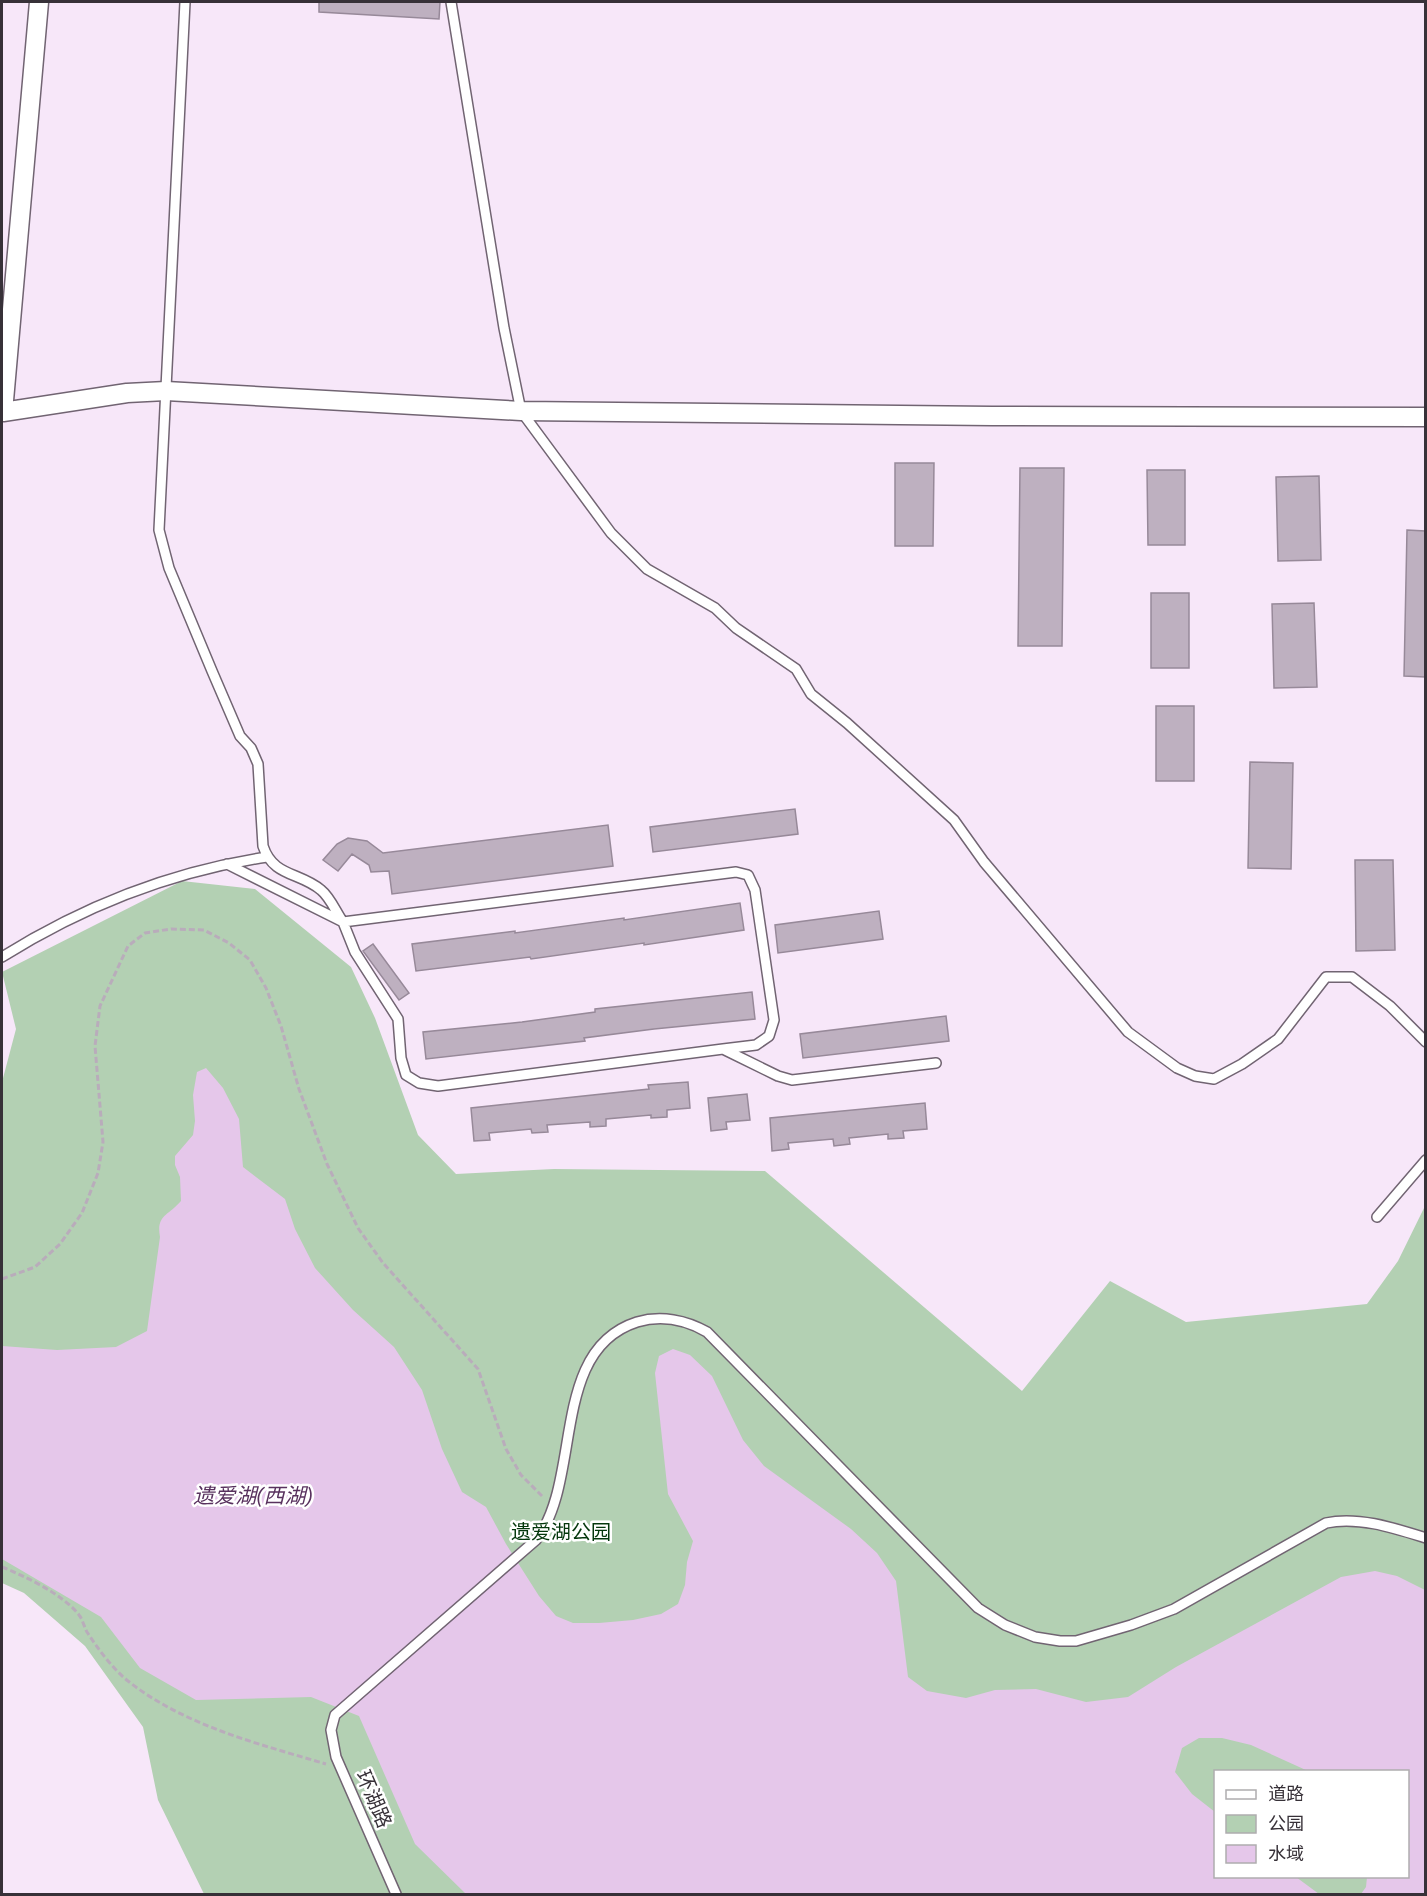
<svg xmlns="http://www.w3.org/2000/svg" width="1427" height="1896" font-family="'Work Sans','Noto Sans SC',sans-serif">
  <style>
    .green { fill: #b3d0b3; fill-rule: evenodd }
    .water { fill: #e5c7ea }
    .building { fill: #beb0c0; stroke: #978999; stroke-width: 1.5 }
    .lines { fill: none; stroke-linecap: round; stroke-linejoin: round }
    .lane-casing { stroke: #716472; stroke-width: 12 }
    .street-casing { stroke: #716472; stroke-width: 21 }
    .path { stroke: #b9acbb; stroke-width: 3; stroke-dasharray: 6 3; stroke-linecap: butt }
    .lane { stroke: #fff; stroke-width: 9 }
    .street { stroke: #fff; stroke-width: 18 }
    .labels { text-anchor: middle; stroke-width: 5; stroke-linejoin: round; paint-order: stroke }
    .park-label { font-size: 20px; fill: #04370c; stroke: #fff }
    .street-label { font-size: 20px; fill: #373138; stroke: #fff }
    .water-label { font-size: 21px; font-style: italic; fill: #58315e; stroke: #fff }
  </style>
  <rect width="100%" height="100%" fill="#f7e7f9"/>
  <!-- green -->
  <path class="green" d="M182,881L255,889L351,967L375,1018L418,1135L456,1174L554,1169L765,1171L1022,1391L1110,1281L1186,1322L1367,1304L1398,1261L1425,1206V1894H204L158,1800L143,1727L85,1646L24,1593L2,1583V1082L16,1029L2,972ZM1216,1772H1408V1876H1216Z"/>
  <!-- water -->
  <path class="water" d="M206,1068L223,1088L239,1119L243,1167L285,1199L295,1229L315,1268L353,1310L394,1347L422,1390L442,1449L462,1492L486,1507L506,1544L539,1596L556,1616L573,1623H599L633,1620L661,1614L678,1604L685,1585L687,1562L693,1541L668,1494L655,1373L659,1356L673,1349L690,1355L712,1376L743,1440L764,1466L851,1529L877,1553L896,1581L908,1677L927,1691L966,1698L995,1690L1036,1689L1086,1702L1128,1697L1176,1667L1341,1577L1375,1571L1397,1576L1425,1590V1894H1361L1366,1887L1367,1877L1408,1876V1772L1308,1771L1251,1745L1222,1738H1199L1182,1748L1175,1772L1192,1794L1215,1812L1216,1876L1296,1877L1319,1894H466L415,1844L359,1716L311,1697L196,1700L140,1668L101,1617L2,1559V1346L57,1350L116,1347L147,1331L160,1237C156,1215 168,1216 181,1201L180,1177L175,1165V1156L193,1135L195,1121L193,1095L197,1072Z"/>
  <!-- building -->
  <path class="building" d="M319,2H440L439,19L319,12Z
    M895,463H934L933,546H895Z
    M1020,468H1064L1062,646H1018Z
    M1147,470H1185V545H1148Z
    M1319,476L1321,560L1278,561L1276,477Z
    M1407,530L1425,531V677L1404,676Z
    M1151,593H1189V668H1151Z
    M1314,603L1317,687L1274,688L1272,604Z
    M1156,706H1194V781H1156Z
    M1250,762L1293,763L1291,869L1248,868Z
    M795,809L798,834L653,852L650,827Z
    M608,825L613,866L392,894L389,871L371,872L369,865L352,854L338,871L323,860L337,844L348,838L367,841L383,853Z
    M1355,860H1393L1395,950L1356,951Z
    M740,903L744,930L644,945V943L531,959L530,957L416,971L412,944L515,931V933L624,918V920Z
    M879,911L883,939L778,953L775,925Z
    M373,944L409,993L399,1000L363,951Z
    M752,992L755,1019L654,1029L584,1038L585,1041L426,1059L423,1032L522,1022L595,1012V1009Z
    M946,1016L949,1041L803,1058L800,1034Z
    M688,1082L690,1108L667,1110V1117L651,1118V1115L606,1119V1126L590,1127V1122L547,1125L548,1132L532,1133L531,1129L489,1133L490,1140L474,1141L471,1108L649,1089L648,1085Z
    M747,1094L750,1120L726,1122L727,1129L711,1131L708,1098Z
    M925,1103L927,1129L903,1131L904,1138L888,1139V1134L849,1138L850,1144L834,1146L833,1139L788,1143L789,1149L772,1151L770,1118Z"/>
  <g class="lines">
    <defs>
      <path id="lane" d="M185,2L159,530L169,568L212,671L240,736L251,748L258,764L263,846C273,877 300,872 321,890C330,897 336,912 343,922L736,872L748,875L755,890L774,1020L769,1036L756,1045L723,1049L438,1086L419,1083L406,1075L401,1058L398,1019L355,952L343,922L227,864
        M451,2L504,328L521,411L611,533L647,569L715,608L736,628L796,669L811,694L847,723L954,820L984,862L1128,1032L1177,1068L1195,1076L1214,1079L1242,1064L1278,1039L1326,977H1352L1390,1006L1426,1042
        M2,957C82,907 173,871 267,857
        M723,1049L778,1076L792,1080L936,1063
        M1377,1217L1426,1160
        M396,1894L336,1757L331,1730L335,1715L536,1540C583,1480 549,1350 637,1322C661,1315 686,1320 707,1332L978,1608L1005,1625L1035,1637L1060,1641H1076L1131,1625L1174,1609L1326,1523C1358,1516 1394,1528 1426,1538"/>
      <path id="street" d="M39,2L3,412L127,393L166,391L521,411L992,416L1426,417"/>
    </defs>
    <!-- lane casing -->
    <use href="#lane" class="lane-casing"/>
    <!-- street casing -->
    <use href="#street" class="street-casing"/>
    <!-- path -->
    <path class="path" d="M2,1279L35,1267L60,1244L82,1213L98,1173L103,1142L95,1046L100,1006L128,946L145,933L171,929L204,930L229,943L250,960L266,988L281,1026L299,1089L327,1164L358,1228L383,1263L478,1369L506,1449L521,1475L542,1496
      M2,1567C25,1576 64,1595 79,1615C83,1620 84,1627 87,1632C98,1649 112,1668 128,1681C185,1726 259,1744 326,1764"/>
    <!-- lane -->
    <use href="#lane" class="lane"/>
    <!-- street -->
    <use href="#street" class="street"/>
  </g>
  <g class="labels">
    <!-- park labels -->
    <g class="park-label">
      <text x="561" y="1539">遗爱湖公园</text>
    </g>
    <!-- street labels -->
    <g class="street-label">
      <text transform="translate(374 1799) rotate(67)" y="7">环湖路</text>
    </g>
    <!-- water labels -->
    <g class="water-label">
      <text x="253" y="1503">遗爱湖(西湖)</text>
    </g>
  </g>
  <!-- border -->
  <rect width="1427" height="1896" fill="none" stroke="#373138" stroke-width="6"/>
  <!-- legend -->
  <rect x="1214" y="1770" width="195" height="108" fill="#ffffff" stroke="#afadaf" stroke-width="1.5"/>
  <rect x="1226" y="1790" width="30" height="9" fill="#ffffff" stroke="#afadaf" stroke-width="1.5"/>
  <text x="1268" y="1800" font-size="18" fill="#373138">道路</text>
  <rect x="1226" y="1815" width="30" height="18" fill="#b3d0b3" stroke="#afadaf" stroke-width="1.5"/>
  <text x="1268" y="1830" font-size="18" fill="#373138">公园</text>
  <rect x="1226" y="1845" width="30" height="18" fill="#e5c7ea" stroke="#afadaf" stroke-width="1.5"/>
  <text x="1268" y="1860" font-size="18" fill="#373138">水域</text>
</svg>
